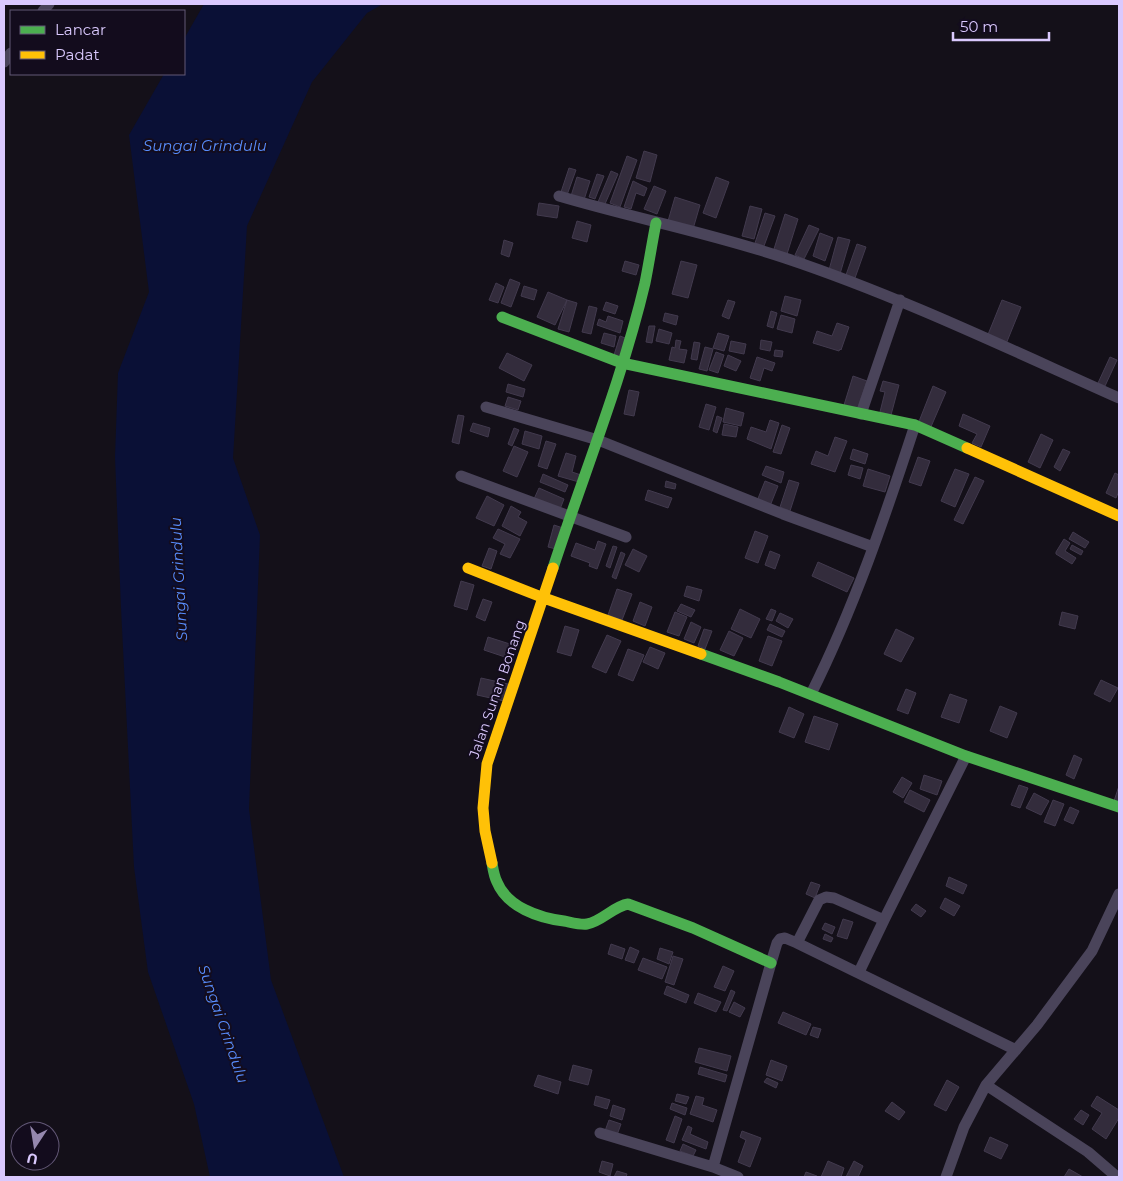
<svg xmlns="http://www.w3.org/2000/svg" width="1123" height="1181" font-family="Montserrat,sans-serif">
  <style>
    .water { fill: #0a1036 }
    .building { fill: #332c3c; stroke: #423a4e }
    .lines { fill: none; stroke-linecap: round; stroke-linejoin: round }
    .street { stroke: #4a445a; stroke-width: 11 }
    .fast { stroke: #4caf50; stroke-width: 11 }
    .slow { stroke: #ffc107; stroke-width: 11 }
    .labels { text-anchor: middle; stroke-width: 4; stroke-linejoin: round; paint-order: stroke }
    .street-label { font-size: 14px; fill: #dac9fe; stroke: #130c1d }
    .water-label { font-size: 15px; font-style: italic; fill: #588dfd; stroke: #130c1d }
  </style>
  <rect width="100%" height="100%" fill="#141019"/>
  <!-- water -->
  <path class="water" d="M204,4H383L367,13L312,82L247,226L233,458L260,535L249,809L271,980L344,1177H210L194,1104L148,972L134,867L121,608L115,457L118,373L149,292L129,135L164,74H184V39Z"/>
  <!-- building -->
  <path class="building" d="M644,151L657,155L650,182L636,178Z
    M627,156L637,160L620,207L610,203Z
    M569,168L576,170L567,195L561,192Z
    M611,171L618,174L605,204L598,202Z
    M597,174L604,176L595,199L589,197Z
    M577,177L590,181L583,203L570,199Z
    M716,177L729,182L716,218L703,213Z
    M633,181L647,188L644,196L636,193L631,209L624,207Z
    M654,186L666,191L657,214L644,209Z
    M675,197L700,205L693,229L668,221Z
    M539,203L559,206L557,218L537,215Z
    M750,206L762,209L754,239L742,236Z
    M765,213L775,216L764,246L755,243Z
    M785,214L798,219L787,254L774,249Z
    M577,221L591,225L587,242L572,238Z
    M809,225L819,229L804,259L795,255Z
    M820,233L833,238L825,261L813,256Z
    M838,237L850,240L840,274L829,270Z
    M504,240L513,243L509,257L501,254Z
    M857,244L866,247L855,278L846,275Z
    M625,261L639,265L636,275L622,271Z
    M681,261L697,265L688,298L672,294Z
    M510,279L520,283L511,307L501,303Z
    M496,283L504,287L498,303L489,300Z
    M524,286L537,290L534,300L521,296Z
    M548,292L567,300L555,325L537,317Z
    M785,296L801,300L797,316L781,311Z
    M567,300L577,303L569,332L558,329Z
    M728,300L735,302L729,319L722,316Z
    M1002,300L1021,307L1006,344L987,337Z
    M606,302L618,306L615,314L603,310Z
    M589,306L597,308L591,334L582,332Z
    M771,311L777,313L773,328L767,326Z
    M665,313L678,316L676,325L663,321Z
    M781,315L795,319L792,333L777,329Z
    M608,316L623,321L620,333L597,325L599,319L606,322Z
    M837,323L849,327L841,350L840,349L839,351L813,343L817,331L832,336Z
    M649,326H655L652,343L646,342Z
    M659,329L672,333L669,344L656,341Z
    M604,333L616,336L614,347L601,343Z
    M718,333L729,336L724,351L713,348Z
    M620,336L628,339L622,358L614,355Z
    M676,340L681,341L679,349L687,350L684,363L669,360L672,347L675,348Z
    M761,340L772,342L770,351L760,349Z
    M731,341L746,344L744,354L729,351Z
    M694,342L700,343L697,360L691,359Z
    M705,347L713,349L707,371L699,369Z
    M775,350L783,351L782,357L774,356Z
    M716,352L724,355L718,373L709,370Z
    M507,353L532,365L524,381L499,368Z
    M728,355L741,361L736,371L724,366Z
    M757,357L775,363L772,371L764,368L760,381L750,378Z
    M1110,357L1117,360L1105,386L1098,383Z
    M853,376L867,381L857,410L844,405Z
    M883,381L899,385L891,415L880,412L885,392L880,391Z
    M508,384L525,389L523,397L506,392Z
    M933,386L946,392L930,429L918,424Z
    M629,390L639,392L634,416L624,414Z
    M508,397L521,401L518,410L505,406Z
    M706,404L716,407L709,430L699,427Z
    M726,408L744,413L741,426L723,422Z
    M963,414L990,426L981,447L972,443L977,434L959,426Z
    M458,415L464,416L459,444L452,442Z
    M717,416L722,418L717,433L713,431Z
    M770,420L779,423L771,449L747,439L751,427L766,432Z
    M473,423L490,428L488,437L470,431Z
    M724,424L738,427L736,437L722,435Z
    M782,425L790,428L781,454L773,452Z
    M514,428L519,430L512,446L508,444Z
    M525,431L542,436L539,449L522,444Z
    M1041,434L1053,440L1040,468L1028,462Z
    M835,437L847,441L835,472L811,464L816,451L828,456Z
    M546,441L556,444L547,469L538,466Z
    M514,446L528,452L517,477L503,471Z
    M853,449L868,454L865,464L850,459Z
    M1063,449L1070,452L1060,471L1054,467Z
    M566,453L576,456L572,472L581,475L579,482L558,476Z
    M918,457L930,461L921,486L909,482Z
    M851,465L863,468L860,479L848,475Z
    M766,466L784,472L781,483L762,475Z
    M868,469L890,476L885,492L863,486Z
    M955,469L969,474L955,507L941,501Z
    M1115,473L1119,475V491L1116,498L1106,493Z
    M543,474L568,485L565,492L540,482Z
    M975,477L984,481L963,524L954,520Z
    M789,480L799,483L790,511L780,507Z
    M666,481L676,484L675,489L665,487Z
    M765,481L778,486L770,506L757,501Z
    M539,488L564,499L560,509L534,499Z
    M648,490L672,498L668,508L645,500Z
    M487,496L504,505L494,526L476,518Z
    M511,506L521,512L518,517L527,522L520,536L502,526Z
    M554,525L563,528L556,549L548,547Z
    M498,529L520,539L510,558L500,554L505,544L493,538Z
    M755,531L768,536L758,563L745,558Z
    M1073,532L1089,542L1085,548L1069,539Z
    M1064,539L1070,543L1065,551L1076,558L1072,564L1056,554V552Z
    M598,541L606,544L597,569L589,566L590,563L571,556L576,543L595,550Z
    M1072,545L1083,551L1081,555L1070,549Z
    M613,546L617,547L610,568L606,566Z
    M489,548L497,551L491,569L482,566Z
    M633,549L647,556L639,572L625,565Z
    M770,551L780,555L775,569L765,565Z
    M621,552L625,554L616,579L612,577Z
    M818,562L854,578L847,592L812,576Z
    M461,581L474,585L467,610L454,606Z
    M687,586L702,590L699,601L684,596Z
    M617,589L632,594L622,620L608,615Z
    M483,599L492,602L485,621L476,617Z
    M640,602L652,607L645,626L633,621Z
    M681,604L695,610L691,617L677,611Z
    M740,609L760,619L751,638L731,629Z
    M771,609L776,611L772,621L766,619Z
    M675,612L687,617L679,636L667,632Z
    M1062,612L1078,616L1075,629L1059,625Z
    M780,613L793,619L788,628L776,621Z
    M691,622L701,627L694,643L684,639Z
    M770,624L785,631L782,637L767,630Z
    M565,626L579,630L571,656L557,652Z
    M704,629L712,631L705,649L698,646Z
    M896,629L914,638L901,662L884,654Z
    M729,631L743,638L734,656L720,650Z
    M607,635L621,641L606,673L592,667Z
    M768,636L782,641L772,666L759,661Z
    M488,637L513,645L508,658L484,650Z
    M650,647L665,653L658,669L643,662Z
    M628,649L644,655L633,681L618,675Z
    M481,678L508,684L504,701L477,695Z
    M1101,680L1118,688L1110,702L1094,694Z
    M906,689L916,693L908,714L897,710Z
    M950,694L967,700L959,723L941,717Z
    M1000,706L1017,713L1007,738L990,731Z
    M789,707L804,714L794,738L779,732Z
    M814,716L838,724L829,750L805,742Z
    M1074,755L1082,759L1074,779L1066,775Z
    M924,775L942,781L937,795L920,789Z
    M902,777L912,783L903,798L893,792Z
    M1019,785L1028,788L1020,808L1011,805Z
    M1119,786V798L1118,802L1114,801Z
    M910,790L930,800L924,812L904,802Z
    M1034,793L1049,801L1041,815L1026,808Z
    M1053,800L1064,804L1055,826L1044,822Z
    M1070,807L1079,811L1073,824L1064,820Z
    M949,877L967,885L963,894L946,886Z
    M811,882L820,885L815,898L806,894Z
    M945,898L960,906L954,916L940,908Z
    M916,904L926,911L921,917L911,910Z
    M843,919L853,922L847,939L837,936Z
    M825,923L835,927L832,934L822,929Z
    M825,934L833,938L831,942L823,939Z
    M611,944L625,949L622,959L608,954Z
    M630,947L639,951L634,963L625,960Z
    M660,948L673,952L669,964L657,959Z
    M673,956L683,959L674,985L665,982Z
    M643,958L667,967L662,979L638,970Z
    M723,966L734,971L725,991L714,987Z
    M667,986L689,995L686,1003L664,994Z
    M731,990L735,992L727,1011L723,1010Z
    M698,993L721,1002L716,1012L694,1003Z
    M734,1002L745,1008L740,1017L729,1012Z
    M783,1012L811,1024L806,1035L778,1023Z
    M813,1027L821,1029L818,1038L810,1035Z
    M699,1048L731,1056L727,1071L695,1062Z
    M771,1060L787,1066L782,1081L766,1075Z
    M573,1065L592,1070L588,1085L569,1080Z
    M700,1067L727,1075L725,1082L698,1074Z
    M538,1075L561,1082L558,1094L534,1086Z
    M767,1078L778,1083L776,1088L764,1082Z
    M947,1080L959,1087L946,1111L934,1105Z
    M677,1094L689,1097L686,1104L675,1101Z
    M596,1096L610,1100L607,1109L594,1105Z
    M696,1096L704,1098L702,1105L717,1110L713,1122L690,1114Z
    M1097,1096L1119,1110V1118L1106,1139L1092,1129L1102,1113L1091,1106Z
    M892,1102L905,1112L899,1120L885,1111Z
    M672,1103L687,1108L685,1115L670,1109Z
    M613,1105L625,1109L622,1120L610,1116Z
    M1081,1110L1089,1115L1083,1125L1074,1119Z
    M675,1116L682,1119L674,1143L666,1140Z
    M609,1120L621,1124L617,1135L605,1131Z
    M688,1126L692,1128L690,1134L708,1142L706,1149L682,1140Z
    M742,1131L761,1138L750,1167L738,1162L746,1140L740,1137Z
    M990,1137L1008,1145L1001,1159L984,1151Z
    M683,1144L696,1150L693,1156L680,1151Z
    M602,1161L613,1164L610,1176L599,1172Z
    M828,1161L844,1168L841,1177H821Z
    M854,1161L863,1166L858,1177H846Z
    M1069,1169L1083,1177H1064Z
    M617,1171L627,1174L626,1177H614Z
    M806,1172L817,1176V1177H804Z"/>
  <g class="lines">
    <!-- street -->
    <path class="street" d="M43,11L49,4
      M4,62L11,53
      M559,196C633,218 711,233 785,258C899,296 1009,349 1119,398
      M486,407L598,440L783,514L873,547
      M861,414L900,300
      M461,476L626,537
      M811,694C854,608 885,517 915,425
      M797,943L819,900L826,897L834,898L884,920L966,756
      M859,972L884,920
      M986,1085L1088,1152L1117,1177
      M600,1133L713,1167L738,1177
      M713,1167L771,963L777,943L780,939L785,938L797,943L1016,1050
      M946,1177L964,1127L986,1085L1037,1025L1092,951L1119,894"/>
    <!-- fast -->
    <path class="fast" d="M502,317L622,363L915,425L967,448
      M553,568C584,473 622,380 645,283C649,263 652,243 656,223
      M701,654L779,682L966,756L1119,807
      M492,863C493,869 494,876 497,882C507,907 539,918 564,921C570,922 580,925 587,924C601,922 614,906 628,904L693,928L771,963"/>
    <!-- slow -->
    <path class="slow" d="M967,448L1119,516
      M468,568L544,598L701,654
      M492,863L485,831L483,808L487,764L553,568"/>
  </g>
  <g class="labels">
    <!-- street labels -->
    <g class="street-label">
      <text transform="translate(497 689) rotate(-71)" y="5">Jalan Sunan Bonang</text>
    </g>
    <!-- water labels -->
    <g class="water-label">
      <text x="205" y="151">Sungai Grindulu</text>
      <text transform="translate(179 579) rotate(-93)" y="5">Sungai Grindulu</text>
      <text transform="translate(223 1024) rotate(71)" y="5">Sungai Grindulu</text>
    </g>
  </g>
  <!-- border -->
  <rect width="1123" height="1181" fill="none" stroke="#dac9fe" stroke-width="10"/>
  <!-- legend -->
  <rect x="10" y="10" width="175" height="65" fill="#130c1d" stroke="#635877"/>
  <rect x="20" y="26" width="25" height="8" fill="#4caf50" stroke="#635877"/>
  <text x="55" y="35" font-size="15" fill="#dac9fe">Lancar</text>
  <rect x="20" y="51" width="25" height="8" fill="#ffc107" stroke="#635877"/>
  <text x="55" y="60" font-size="15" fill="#dac9fe">Padat</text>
  <!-- north arrow -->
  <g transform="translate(35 1146) rotate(192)"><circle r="24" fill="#130c1d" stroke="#635877"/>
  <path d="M0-4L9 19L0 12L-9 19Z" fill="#9588ae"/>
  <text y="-8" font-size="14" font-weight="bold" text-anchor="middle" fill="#dac9fe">U</text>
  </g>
  <!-- scale -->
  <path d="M953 32v8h96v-8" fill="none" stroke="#dac9fe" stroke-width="2.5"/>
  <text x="960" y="32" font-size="15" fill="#dac9fe" stroke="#130c1d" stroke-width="4" paint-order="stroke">50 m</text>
</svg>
